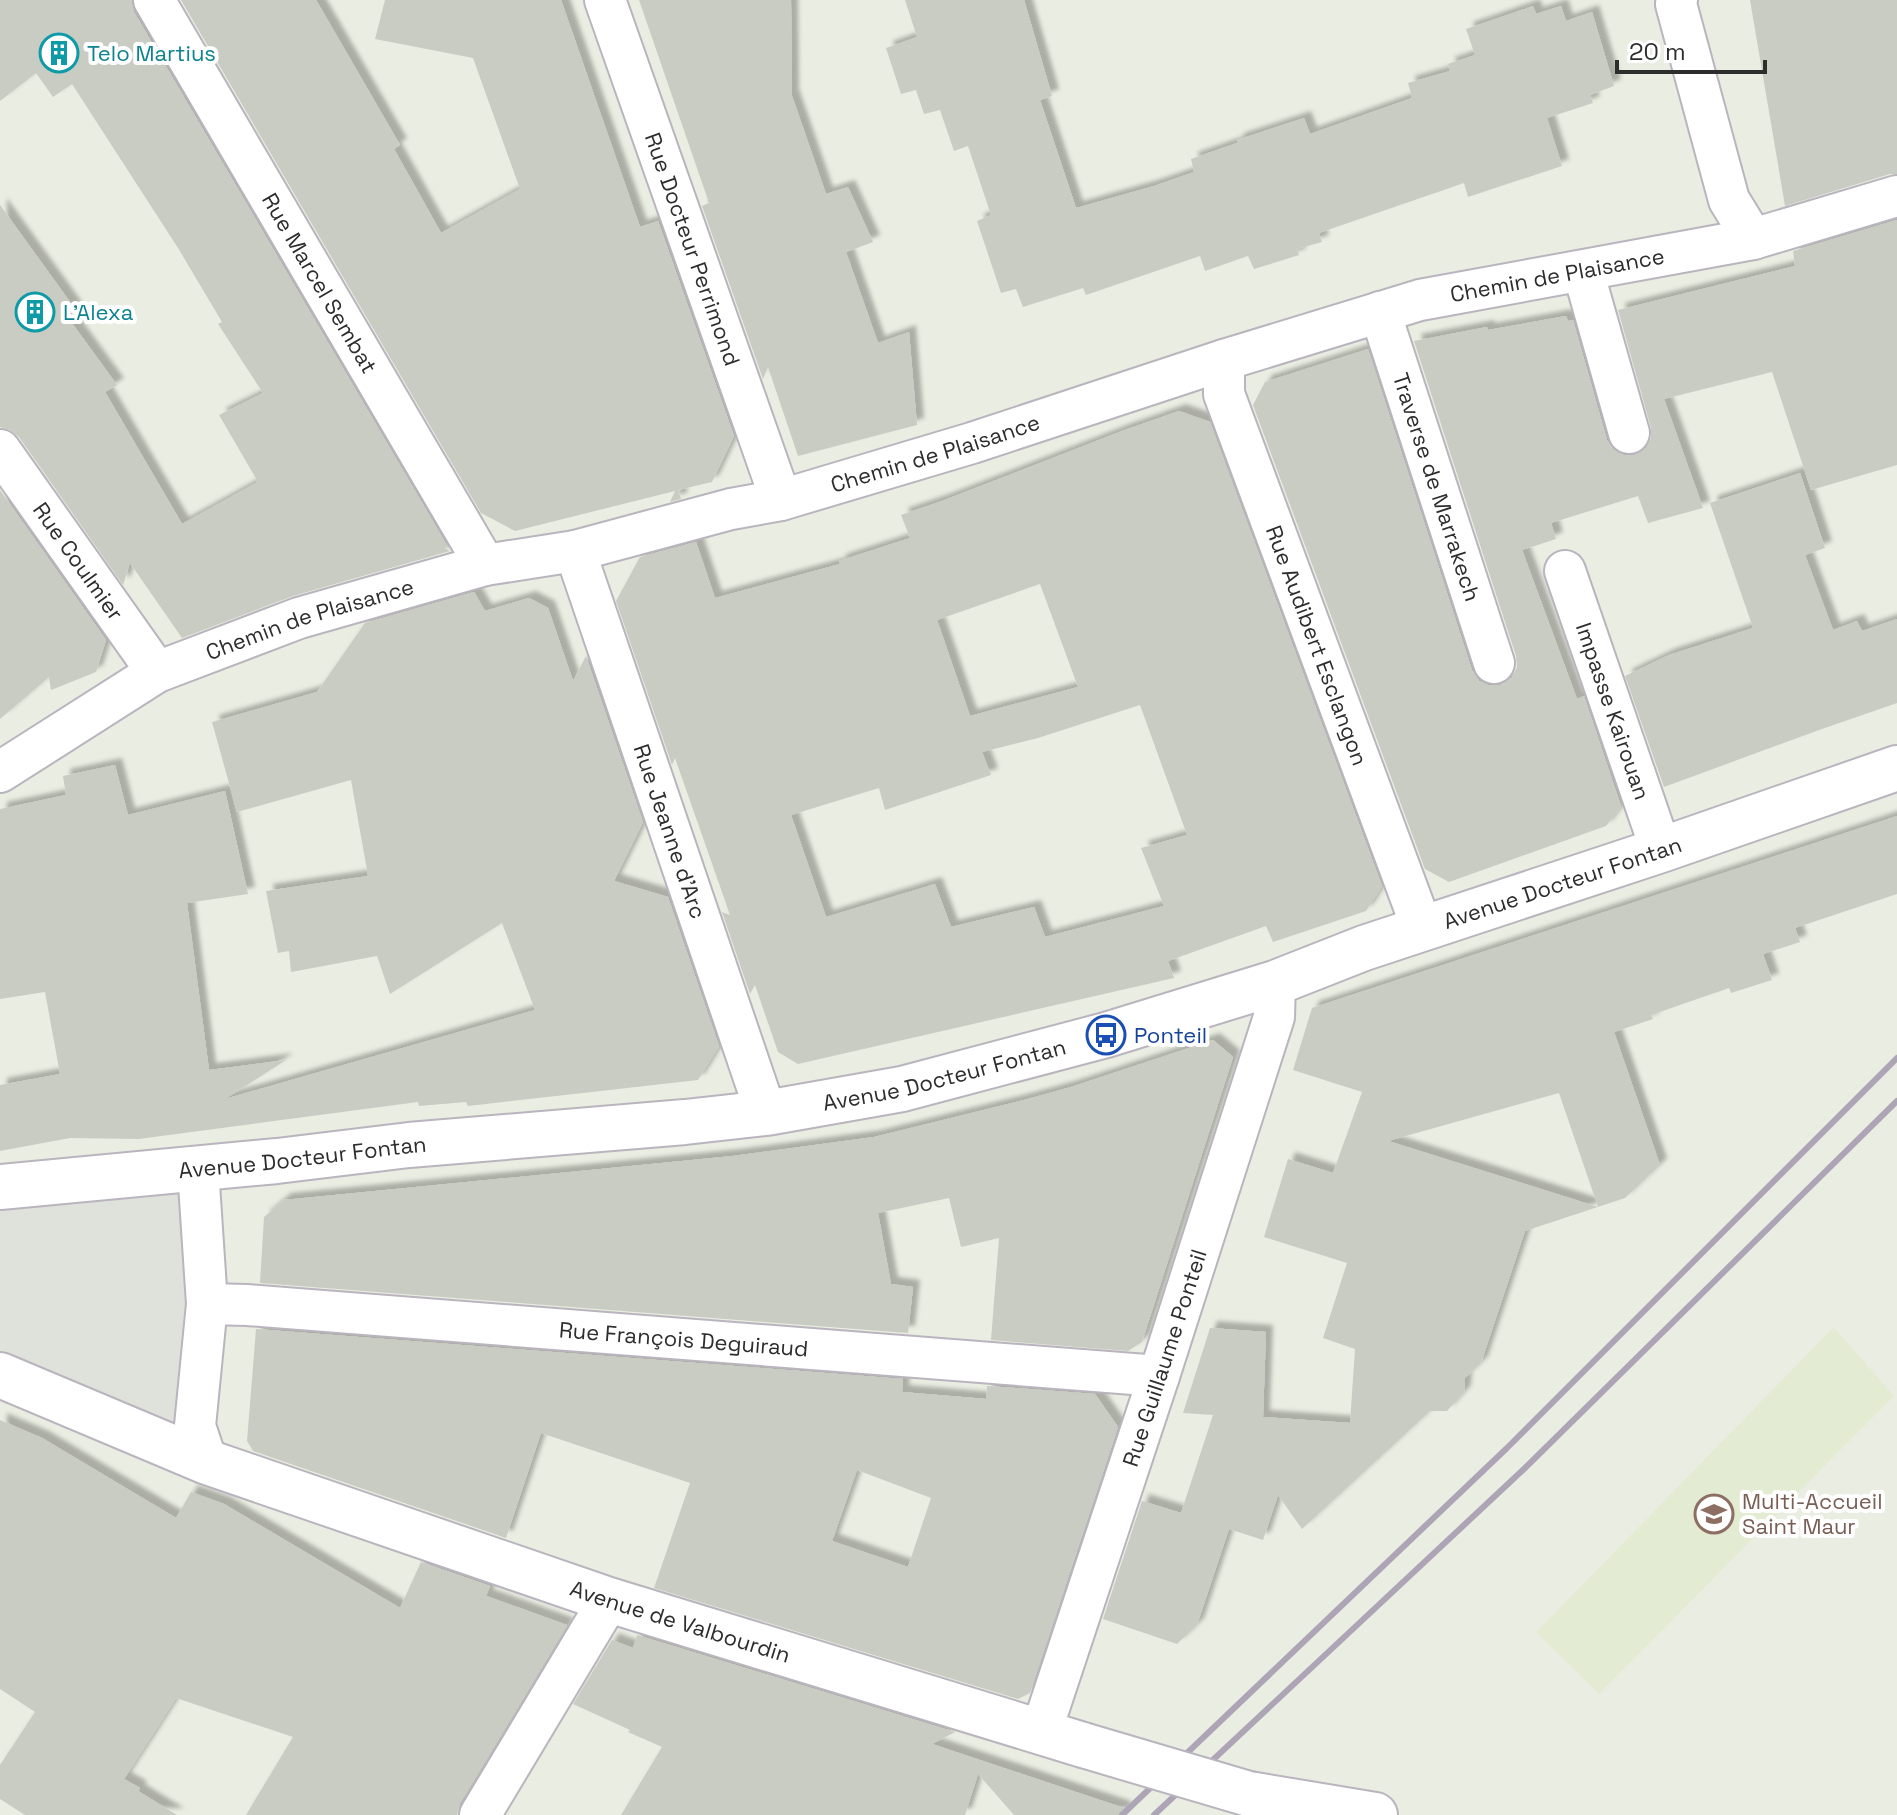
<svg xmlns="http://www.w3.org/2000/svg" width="1897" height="1815" font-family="'Space Grotesk',sans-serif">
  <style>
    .education { fill: #e3ecd3 }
    .plaza { fill: #dfe1db }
    .building { fill: #c9ccc3; fill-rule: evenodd; filter: url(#shadow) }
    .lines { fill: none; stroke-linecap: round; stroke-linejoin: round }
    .street-casing { stroke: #bab4bf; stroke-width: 44 }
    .secondary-casing { stroke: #bab4bf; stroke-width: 48 }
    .street { stroke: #fff; stroke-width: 40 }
    .secondary { stroke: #fff; stroke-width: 44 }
    .rail { stroke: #ada4b5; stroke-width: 6 }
    .secondary-bridge-casing { stroke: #bab4bf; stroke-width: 48; stroke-linecap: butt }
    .secondary-bridge { stroke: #fff; stroke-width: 44 }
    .labels { text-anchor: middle; stroke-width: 8; stroke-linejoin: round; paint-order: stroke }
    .culture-label { font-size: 22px; fill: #0d838f; stroke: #fff; text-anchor: start }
    .street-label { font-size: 22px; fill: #2d2d2d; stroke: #fff }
    .transit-label { font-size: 22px; fill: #164399; stroke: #fff; text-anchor: start }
    .education-label { font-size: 22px; fill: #785e54; stroke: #fff; text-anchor: start }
  </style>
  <defs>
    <filter id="shadow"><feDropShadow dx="7" dy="-7" stdDeviation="2" flood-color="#0004"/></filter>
  </defs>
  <rect width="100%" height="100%" fill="#eaede1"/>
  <!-- education -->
  <path class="education" d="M1834,1327L1894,1396L1599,1694L1536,1632Z"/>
  <!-- plaza -->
  <path class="plaza" d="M198,1169L207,1462L0,1375V1187Z"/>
  <!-- building -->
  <path class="building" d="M0,0H131L134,12L448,547L444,548L450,551L293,596L182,638L130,563L123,585L19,437L10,430L0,427V205L75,309L66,315L117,385L105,392L182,524L258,482L219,415L263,393L218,324L222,322L178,248L72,84L53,97L36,73L0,101Z
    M181,0H316L400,145L394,149L441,233L520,189L473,58L375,39L385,0H561L640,227L658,221L734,436L712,482L678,490L681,499L670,502L675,491L515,531L481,513Z
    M639,0H791L792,96L826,194L848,187L873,242L846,252L878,343L909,332L917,425L798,456L768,367L763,379L702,206L709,203Z
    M905,0H1024L1052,96L1040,100L1076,208L1154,186L1194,172L1191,159L1237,143V140L1304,118L1310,134L1412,98L1408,83L1450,71L1448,64L1475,55L1466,29L1533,6L1536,14L1561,6L1566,21L1592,12L1614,86L1590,95L1593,103L1547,118L1562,166L1468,197L1464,183L1319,233L1322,242L1297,249L1299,255L1254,269L1248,256L1205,271L1200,256L1086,295L1083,288L1023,307L1016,289L1001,293L977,221L991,215L968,146L954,151L940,110L924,114L916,90L901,94L886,48L917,37Z
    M1750,0H1897V174H1890L1785,206Z
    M1897,220V465L1811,490L1772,372L1664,399L1703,508L1648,523L1638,496L1551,523L1556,539L1522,550L1577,699L1584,696L1621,806L1606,826L1449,882L1425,869L1253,405L1265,382L1368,349L1472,670L1479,681L1488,685H1500L1512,678L1517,667L1516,656L1414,341L1487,327L1488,330L1566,316L1568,321L1573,320L1607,440L1614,450L1624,455H1634L1646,448L1651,438V428L1618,310L1795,266L1793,251Z
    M1179,411L1210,422L1382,886L1366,911L1273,942L1266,926L1168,961L1174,978L798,1064L778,1052L755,985L750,994L722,912L730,915L675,758L672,765L616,601L640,557L696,542L715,598L840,564L839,561L910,538L901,515L942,501L1122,431ZM1040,584L1078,687L970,716L937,620ZM1140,705L1187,835L1141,848L1164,906L1045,937L1034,907L951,927L935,884L826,917L791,815L879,788L885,810L991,775L982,752L1038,738Z
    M1800,473L1825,548L1805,555L1833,630L1857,621L1862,631L1897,619V703L1819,730L1664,787L1625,676L1669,655L1753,628L1710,503Z
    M0,490L106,640L96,672L51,690L49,677L0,719Z
    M474,592L485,611L529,598L548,608L573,681L586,656L643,822L614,881L668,897L719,1046L698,1080L468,1106L466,1102L419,1106L418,1102L139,1139L70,1138L0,1151V1085L60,1074L45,992L0,999V809L66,795L63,776L115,765L128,815L225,791L248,894L187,903L209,1070L286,1060L225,1099L535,1010L502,923L390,994L377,956L291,972L289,951L278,953L266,891L368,876L351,780L237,812L212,722L317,692L365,623Z
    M1897,816V894L1795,928L1800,942L1763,954L1772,980L1731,993L1729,988L1651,1015L1653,1019L1614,1032L1660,1165L1625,1198L1525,1231L1481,1363L1465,1378L1464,1392L1447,1411H1430L1302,1529L1278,1495L1263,1540L1229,1529L1197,1625L1177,1644L1103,1619L1142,1501L1181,1513L1213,1415L1183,1413L1210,1328L1266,1332L1263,1417L1350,1423L1355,1349L1323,1338L1347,1263L1264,1237L1288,1159L1333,1173L1362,1092L1293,1070L1312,1008ZM1559,1093L1598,1207L1388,1141Z
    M1213,1040L1233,1057L1142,1342L1128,1351L991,1340L999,1238L961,1247L949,1198L878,1213L891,1284L913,1287L908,1333L260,1283L264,1217L284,1200L733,1156L874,1137L1024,1100L1071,1087Z
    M256,1329L903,1379L902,1392L986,1399L987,1386L1095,1394L1118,1427L1030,1693L1018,1699L654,1588L690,1483L541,1433L506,1538L253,1451L247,1441ZM857,1470L931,1498L908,1567L832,1541Z
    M0,1420L42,1438L176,1518L191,1492L224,1504L400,1608L421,1562L490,1586L486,1596L567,1625L460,1803L457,1815H246L293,1737L176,1698L124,1779L140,1788L138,1791L177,1815H25L0,1799V1765L35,1712L0,1689Z
    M637,1635L955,1732L932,1744L1124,1808L1123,1815H1014L978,1774L965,1815H621L662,1747L628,1732L630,1730L573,1704L612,1640L633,1648Z"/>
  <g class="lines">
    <defs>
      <g id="street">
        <path id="s1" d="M154,0L485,565"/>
        <path id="s2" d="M605,0L781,500"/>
        <path d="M1677,0L1676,4L1729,200L1753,239"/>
        <path d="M1583,271L1629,433"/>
        <path id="s3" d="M1380,312L1494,663"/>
        <path id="s4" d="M1224,360V394L1422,928"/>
        <path id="s5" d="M0,450L157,672"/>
        <path id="s6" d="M575,551L766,1113"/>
        <path id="s7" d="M1565,571L1661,850"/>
        <path id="s8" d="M0,772L157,672L299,618L485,565L575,551L731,509L781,500L972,443L1224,360L1420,300L1753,239L1897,196"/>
        <path d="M198,1169L207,1304L195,1426L207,1462"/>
        <path id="s9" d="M207,1304L247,1305L1159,1376"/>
        <path id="s10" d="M1041,1732L1159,1376L1274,1017L1275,983"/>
        <path d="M480,1815L609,1600"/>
      </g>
      <g id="secondary">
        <path id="s11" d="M0,1187L277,1161L409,1145L685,1122L766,1113L902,1089L1106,1035L1275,983L1364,948L1661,850L1897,768"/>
        <path id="s12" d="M0,1375L207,1462L609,1600L1083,1745"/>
        <path d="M1249,1794L1375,1815"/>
      </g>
    </defs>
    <!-- street casing -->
    <use href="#street" class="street-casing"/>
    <!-- secondary casing -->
    <use href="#secondary" class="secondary-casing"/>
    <!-- street -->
    <use href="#street" class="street"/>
    <!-- secondary -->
    <use href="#secondary" class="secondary"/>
    <!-- rail -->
    <path class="rail" d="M1122,1815L1507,1448L1897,1058
      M1154,1815L1525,1468L1897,1101"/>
    <defs>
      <path id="secondary-bridge" d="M1083,1745L1249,1794"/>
    </defs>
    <!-- secondary-bridge casing -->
    <use href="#secondary-bridge" class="secondary-bridge-casing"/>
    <!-- secondary-bridge -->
    <use href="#secondary-bridge" class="secondary-bridge"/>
  </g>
  <!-- icons -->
  <defs>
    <symbol id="building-ring" viewBox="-11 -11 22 22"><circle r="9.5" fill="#fff" stroke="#0f9aa8" stroke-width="1.5"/><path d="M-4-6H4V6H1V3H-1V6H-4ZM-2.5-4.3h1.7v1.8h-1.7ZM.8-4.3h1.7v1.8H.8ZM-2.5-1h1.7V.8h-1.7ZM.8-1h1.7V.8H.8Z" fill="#0f9aa8"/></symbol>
    <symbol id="bus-ring" viewBox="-11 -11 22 22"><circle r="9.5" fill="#fff" stroke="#1a4fb4" stroke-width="1.5"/><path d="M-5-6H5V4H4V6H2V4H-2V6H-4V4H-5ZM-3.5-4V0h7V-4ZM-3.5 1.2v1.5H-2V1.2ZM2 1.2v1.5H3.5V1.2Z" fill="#1a4fb4"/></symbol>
    <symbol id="school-ring" viewBox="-11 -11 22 22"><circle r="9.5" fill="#fff" stroke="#8d6e63" stroke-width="1.5"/><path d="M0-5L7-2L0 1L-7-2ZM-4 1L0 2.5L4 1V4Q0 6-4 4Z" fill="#8d6e63"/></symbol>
  </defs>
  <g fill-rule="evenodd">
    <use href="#building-ring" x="37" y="31" width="44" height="44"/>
    <use href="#building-ring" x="13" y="290" width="44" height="44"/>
    <use href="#bus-ring" x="1084" y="1013" width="44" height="44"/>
    <use href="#school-ring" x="1692" y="1492" width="44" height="44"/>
  </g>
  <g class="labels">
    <!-- culture labels -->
    <g class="culture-label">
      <text x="87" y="61">Telo Martius</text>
      <text x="63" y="320">L'Alexa</text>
    </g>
    <!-- street labels -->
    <g class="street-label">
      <text dy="8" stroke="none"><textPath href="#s2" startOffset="264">Rue Docteur Perrimond</textPath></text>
      <text dy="8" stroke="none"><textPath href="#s8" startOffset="1644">Chemin de Plaisance</textPath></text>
      <text dy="8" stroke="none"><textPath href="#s1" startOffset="328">Rue Marcel Sembat</textPath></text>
      <text dy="8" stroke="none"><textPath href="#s8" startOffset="996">Chemin de Plaisance</textPath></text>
      <text dy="8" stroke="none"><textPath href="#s3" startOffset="184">Traverse de Marrakech</textPath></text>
      <text dy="8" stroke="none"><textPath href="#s5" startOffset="136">Rue Coulmier</textPath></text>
      <text dy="8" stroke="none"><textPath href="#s8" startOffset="348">Chemin de Plaisance</textPath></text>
      <text dy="8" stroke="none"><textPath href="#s4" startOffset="302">Rue Audibert Esclangon</textPath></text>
      <text dy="8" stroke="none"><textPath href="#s7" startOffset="148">Impasse Kairouan</textPath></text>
      <text dy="8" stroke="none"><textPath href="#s6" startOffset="296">Rue Jeanne d'Arc</textPath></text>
      <text dy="8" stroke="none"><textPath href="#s11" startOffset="1600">Avenue Docteur Fontan</textPath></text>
      <text dy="8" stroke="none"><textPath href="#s11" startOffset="952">Avenue Docteur Fontan</textPath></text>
      <text dy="8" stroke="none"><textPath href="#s11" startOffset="304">Avenue Docteur Fontan</textPath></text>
      <text dy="8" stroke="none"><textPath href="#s9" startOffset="478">Rue François Deguiraud</textPath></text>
      <text dy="8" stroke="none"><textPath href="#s10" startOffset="394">Rue Guillaume Ponteil</textPath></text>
      <text dy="8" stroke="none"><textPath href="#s12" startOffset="724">Avenue de Valbourdin</textPath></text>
    </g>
    <!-- transit labels -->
    <g class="transit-label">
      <text x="1134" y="1043">Ponteil</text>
    </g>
    <!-- education labels -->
    <g class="education-label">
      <text x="1742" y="1509">Multi-Accueil<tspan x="1742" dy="25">Saint Maur</tspan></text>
    </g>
  </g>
  <!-- scale -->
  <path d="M1617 60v12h148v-12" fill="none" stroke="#2d2d2d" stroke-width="4"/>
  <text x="1629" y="60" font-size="24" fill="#2d2d2d" stroke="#ffffff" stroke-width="6" paint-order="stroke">20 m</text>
</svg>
